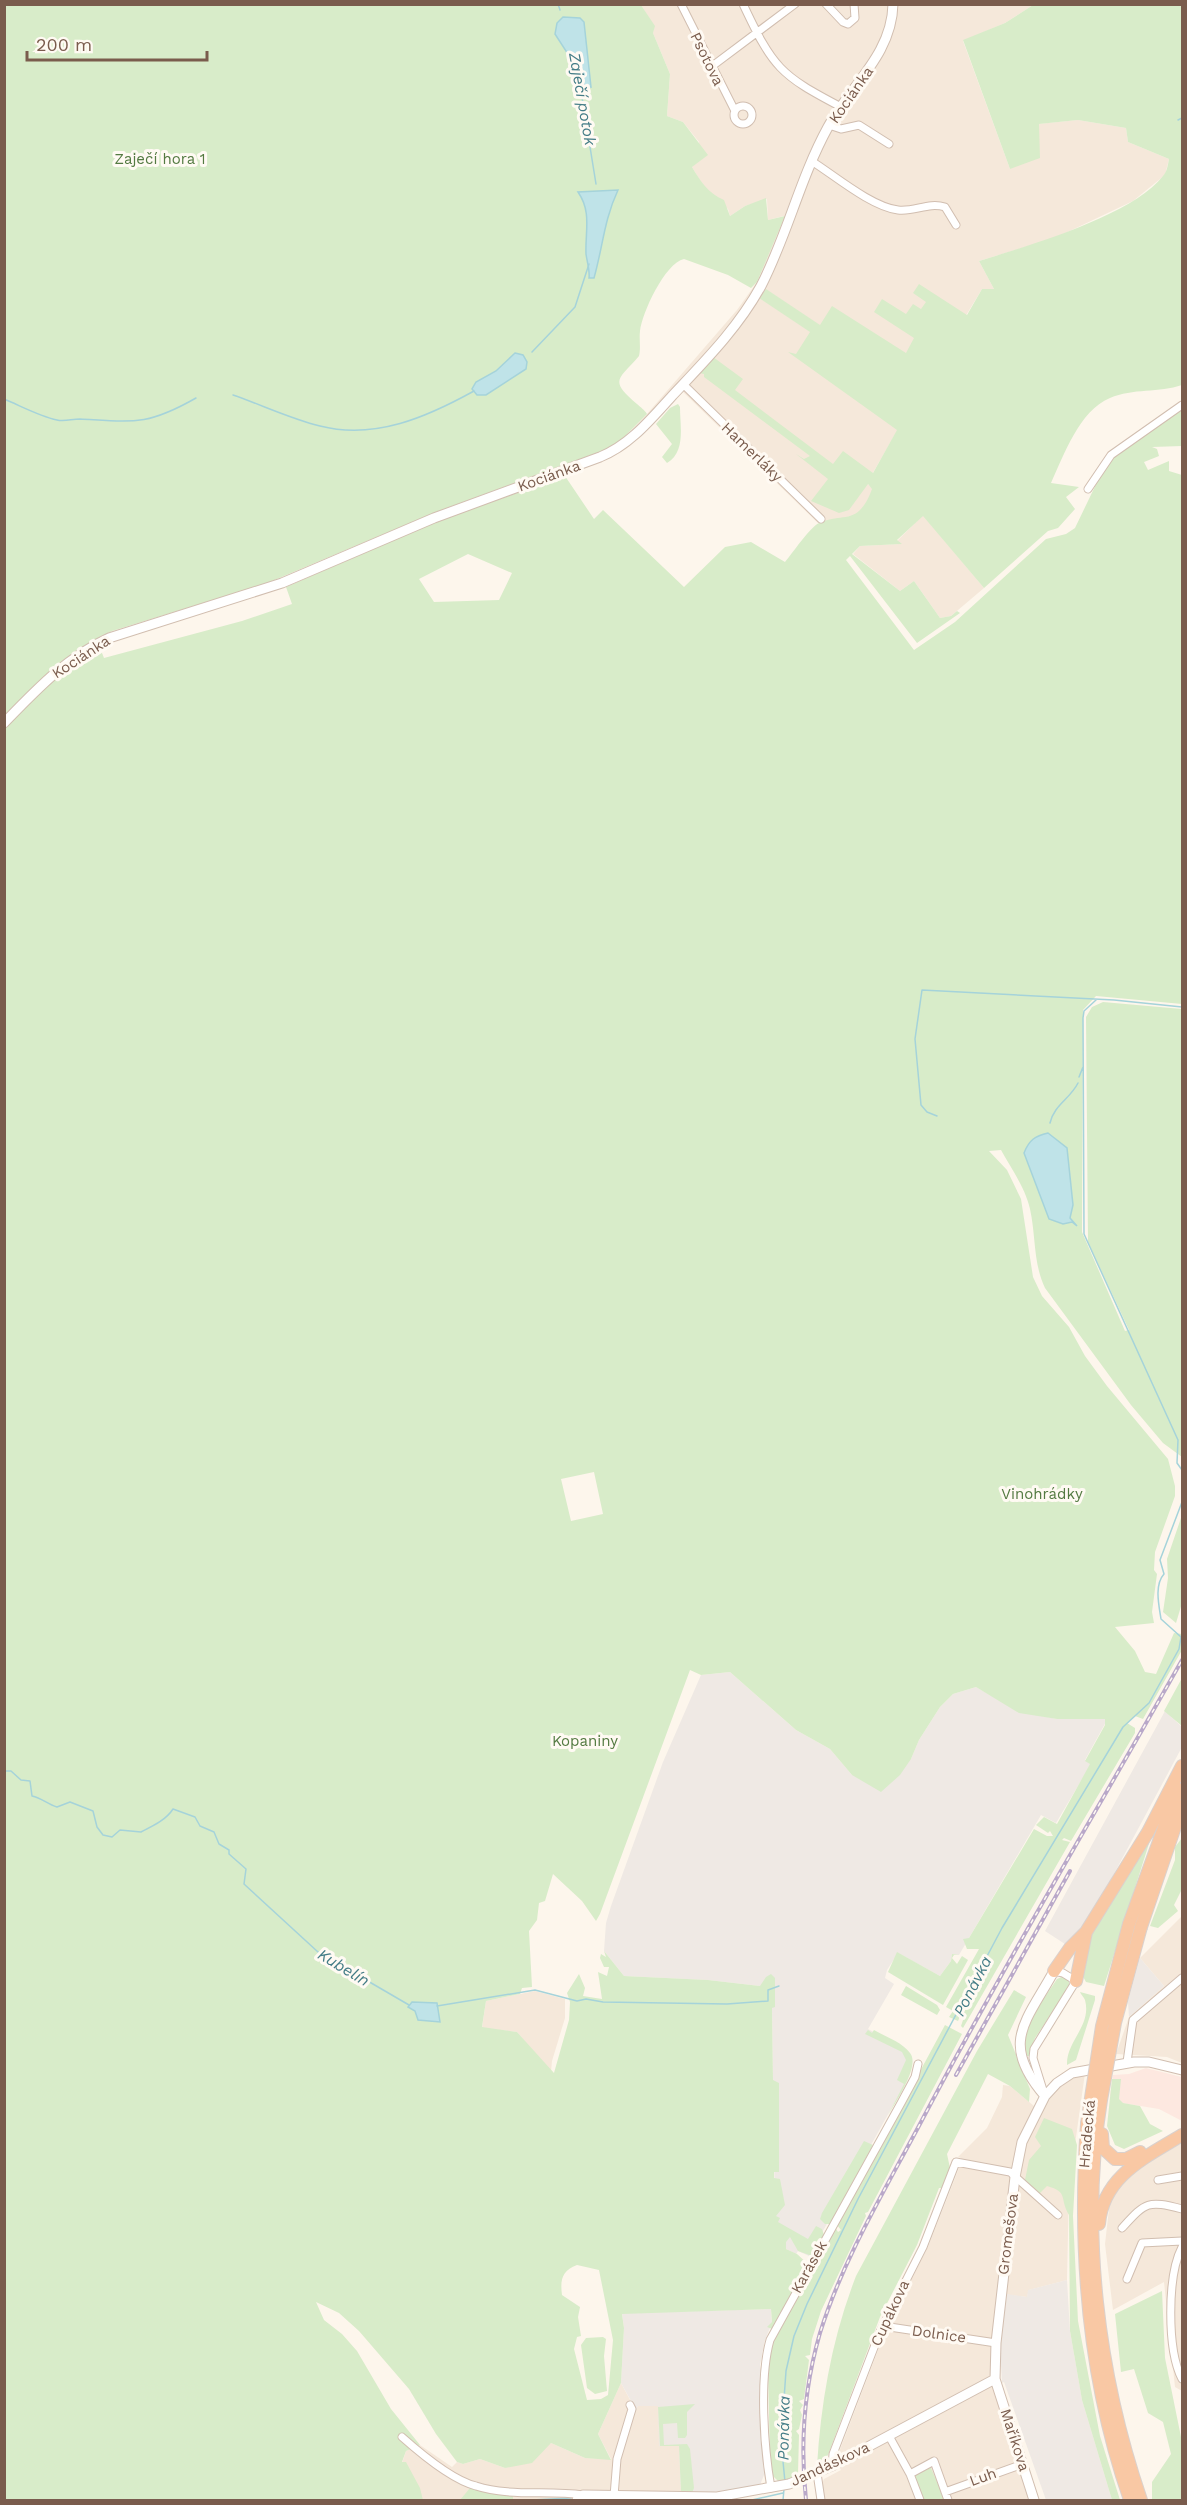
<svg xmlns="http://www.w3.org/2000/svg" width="1187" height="2505" font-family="'Work Sans',sans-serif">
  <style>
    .residential { fill: #f5e8da }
    .commercial { fill: #fde8e0 }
    .industrial { fill: #efe9e4 }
    .green { fill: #d8ecc9; fill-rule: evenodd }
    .water { fill: #bfe3e8; stroke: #a5d3da; stroke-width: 1.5 }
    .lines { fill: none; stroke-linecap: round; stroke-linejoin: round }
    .stream { stroke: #a5d3da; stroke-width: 1.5 }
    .minor-casing { stroke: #d1beb0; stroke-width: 9 }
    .tertiary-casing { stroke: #d1beb0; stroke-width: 11 }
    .trunk-casing { stroke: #dad1cd; stroke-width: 14 }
    .minor { stroke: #fff; stroke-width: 7 }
    .tertiary { stroke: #fff; stroke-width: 9 }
    .trunk { stroke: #f9c8a4; stroke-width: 12 }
    .rail-casing { stroke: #b9a8c9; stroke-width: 4 }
    .rail { stroke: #fffaf3; stroke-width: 1.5; stroke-dasharray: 4.5; stroke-linecap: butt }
    .trunk-bridge-casing { stroke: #dad1cd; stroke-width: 14; stroke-linecap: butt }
    .trunk-bridge { stroke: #f9c8a4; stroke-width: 12 }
    .labels { text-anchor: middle; stroke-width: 6; stroke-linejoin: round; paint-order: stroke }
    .street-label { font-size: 15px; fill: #7a5c4d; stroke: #fffaf3 }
    .park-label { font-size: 15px; fill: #537a41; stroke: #fffaf3 }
    .water-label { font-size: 16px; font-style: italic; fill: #437c86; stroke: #fffaf3 }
  </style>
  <rect width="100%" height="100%" fill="#fdf6ec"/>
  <!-- residential -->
  <path class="residential" d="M641,5H1033L1005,23L963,41L1010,169L1038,124L1078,120L1126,128L1128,142L1169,159L1165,175L1133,201L1055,238L979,261L994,289H982L916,398L867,483L873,489L866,506L857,515L818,523L682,391L626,449L610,458L554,479L548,471L616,445L647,414L737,310L757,282L784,216L768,220L767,199L745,206L730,216L728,209L711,195L699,179L692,167L699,142L683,122L667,116L670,74L653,33L654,26Z
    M923,515L984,588L951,616L940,618L914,581L900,591L853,554L860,546L901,544L897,541Z
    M1182,1916V2063L1167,2057L1116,2054L1129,2017L1164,1986L1140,1958Z
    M535,1991L565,1999V2018L552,2061L551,2072L517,2032L482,2028L486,2001Z
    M1085,2073L1069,2187L1067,2280L1029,2290L1027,2297L1000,2294L993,2385L1031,2500H825L821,2486L824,2479L841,2470L836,2460L885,2332L928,2247L959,2168L961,2158L958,2157L987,2128L1002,2097L1003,2085L1010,2086L1040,2111L1059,2087L1070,2079Z
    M1182,2143V2391L1175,2387L1164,2282L1113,2310L1105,2244L1110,2200L1129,2174Z
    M621,2383L635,2409L638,2406L658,2405L660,2446H679L681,2491L687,2500H423L402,2463L406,2451L420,2445L452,2467L457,2462L463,2464L480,2459L505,2468L551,2443L585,2458L611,2459L598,2434Z"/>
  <!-- commercial -->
  <path class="commercial" d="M1146,2068L1182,2077V2121L1159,2109L1122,2103L1110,2096L1113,2075L1129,2074Z"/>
  <!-- industrial -->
  <path class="industrial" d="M730,1672L796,1730L830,1749L852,1775L911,1759L919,1740L940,1707L953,1694L976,1687L1018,1711L1057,1719H1105L1106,1722L1085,1760L1091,1764L1056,1823L1041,1815L959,1955L952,1954L951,1961L940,1976L898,1953L887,1970L885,1978L894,1984L868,2029L900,2046L908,2058L905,2084L809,2256L798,2251L796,2254L780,2246L788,2231L775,2223L772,2007L760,1986L708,1980L624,1976L604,1951L606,1923L611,1906L663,1762L701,1675Z
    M1165,1711L1182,1727V1747L1087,1924L1068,1946L1045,1931Z
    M1140,1958L1164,1986L1129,2017L1128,2002Z
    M1067,2280L1070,2331L1082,2400L1112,2500H1046L1004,2382L1002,2383L1000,2346L1007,2294L1027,2297L1028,2290Z
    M771,2309L772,2323L765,2340L760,2365L764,2475L760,2485L713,2492L681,2491L679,2446H659L658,2406H638L636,2410L621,2383L624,2328L622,2313Z"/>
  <!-- green -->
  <path class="green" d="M4,5H641L655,26L653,33L670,74L667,116L683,122L708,155L692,167C701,182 708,193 724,200L730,216L745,206L766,198L768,220L785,216L757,282L751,288L728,275L684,259C665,263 642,313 640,331C639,340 641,347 639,356C619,380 608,379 637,404C641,408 644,409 647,414L616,445L607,449L436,512L265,584L112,631C69,651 37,682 5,716Z
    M1033,5H1182V385C1159,393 1133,388 1110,398C1079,411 1064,455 1051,483L1079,487L1066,497L1075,509L1058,528L1048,531L984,588L923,516L897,540L902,544L860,546L852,554L900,591L914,581L940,618L951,616L957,611L960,613L917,643L850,556L846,560L914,650L955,622L1046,539L1066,534L1075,528L1101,474L1115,455L1182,409V446L1152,447L1157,449L1159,456L1144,462L1148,470L1169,461V471L1182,475V1004L1096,996L1083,1010L1082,1232L1125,1331L1129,1330L1088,1242L1086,1017L1092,1007L1103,1002L1182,1009V1457L1163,1443L1131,1405L1045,1288C1033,1263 1036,1236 1030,1209C1025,1187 1012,1170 1001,1150L989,1151L1007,1170L1021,1199L1033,1277L1042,1296L1069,1327L1085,1356L1107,1386L1168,1459L1175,1486V1496L1155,1552L1154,1570L1157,1574L1152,1612L1154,1623L1115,1627L1135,1651L1145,1672L1156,1674L1174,1633L1182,1634V1650L1143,1719L1135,1716L1127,1723L1135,1728V1733L1071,1841L1064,1838L1062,1840L1070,1842L963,2028L961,2026L965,2014L960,2016L958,2021L949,2017L953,2011L946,2007L979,1949H967L963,1939L969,1938L1034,1829L1047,1836H1053L1050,1831L1048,1833L1036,1825L1044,1817L1057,1824L1090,1764L1085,1761L1105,1725V1719H1057L1019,1713L976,1687L953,1694L940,1707L919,1740L911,1759L900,1775L881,1792L852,1775L830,1749L796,1730L730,1672L701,1675L690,1670L600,1914L596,1921L582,1901L553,1874L545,1901L539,1903L537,1920L529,1931L532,1987L522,1988L520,1994L486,2001L482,2027L517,2032L554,2073L569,2020L570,2002L567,1993L579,1974L585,1988L583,1996L602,1999L598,1972L607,1976L609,1967H604L600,1958L601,1954L606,1957L604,1951L624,1976L708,1980L760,1986L766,1977L771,1974L775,1978V2007L772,2008L773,2080L779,2083V2172H774V2178L780,2179L785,2205L776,2216L780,2218L778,2222L808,2239L816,2226L822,2229L824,2235L812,2256L798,2251L790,2237L786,2242V2249L797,2254L808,2264L772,2329L767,2327L772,2322L771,2309L622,2314L624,2328L621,2383L598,2434L611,2460L585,2458L551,2443L532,2463L505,2468L480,2459L463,2464L457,2462L436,2434L409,2389L359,2331L339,2313L316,2302L324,2320L342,2334L357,2351L391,2409L420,2445L406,2451L402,2462H406L420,2488L423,2500H5L4,729L48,684L100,648L104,658L242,621L292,604L286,587L438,521L565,476L594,519L603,510L684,587L725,547L751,542L785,562C792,554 810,527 819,523C843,512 858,527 872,489L868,484L849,510L839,513L811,501L828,479L796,454L804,459L810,456L704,377V374L699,373L713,357L743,379L735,390L833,464L843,451L873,473L897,430L788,352L796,354L810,332L759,298L766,289L820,325L832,306L906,353L914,338L874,312L882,299L906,314L913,304L921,309L926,302L913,293L919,284L967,315L982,289H994L979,261C1027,246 1132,216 1163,176C1167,172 1168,164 1169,159L1128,142L1126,128L1078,120L1039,124L1040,158L1010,169L963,40L1005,23ZM468,554L512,573L499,600L434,602L419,579ZM594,1472L603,1514L571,1521L561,1479ZM577,2265L599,2270L613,2340L608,2395L601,2399L587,2400L574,2349L577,2337L581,2336L578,2317L580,2307L562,2295C560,2279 562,2271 577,2265Z
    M678,404L680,407C680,426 686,452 667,463L662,457L672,444L656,424L670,408Z
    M1182,1515V1603L1176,1623L1163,1612L1168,1578L1167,1559Z
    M1182,1678V1726L1164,1711Z
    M1152,1834L1104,1986L1086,1982L1081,1973L1088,1938Z
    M1182,1838V1889L1174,1905L1178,1911L1158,1928L1150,1926L1175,1860V1847Z
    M897,1952L940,1976L951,1961L952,1954L959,1955H954L952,1958L957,1964L962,1956L968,1960L943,2005L888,1972Z
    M1064,1976L1069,1979V1988L1035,2038L1029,2056H1025C1022,2026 1041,2003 1057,1979Z
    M906,1986L937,2005L940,2010L937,2015L901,1995Z
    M1014,1990L1026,1997L1008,2035L1030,2089L1029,2102L1010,2086L988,2074L947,2154L950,2168L942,2188H939L917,2245L880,2317L828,2455L817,2466C821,2401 832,2338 856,2276L977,2051Z
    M1080,1992L1095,1996V2000L1076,2060L1067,2065C1066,2041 1092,2026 1085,2000C1084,1997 1081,1995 1080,1992Z
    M945,2025L962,2034L868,2212L865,2213L866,2216L821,2311L812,2339L810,2355L805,2356L809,2360L804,2399L799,2401L803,2405L800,2410L802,2415L799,2429L796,2431L799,2435L798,2474L801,2476L779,2482L772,2475L770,2462L768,2367L773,2340L835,2227L838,2232L841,2230L837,2225Z
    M868,2030L872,2033L874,2030C886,2037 902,2042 910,2053C921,2066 894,2104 886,2119L904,2084L897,2080L906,2060L902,2052L865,2034Z
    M1112,2079H1121L1119,2099L1123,2103L1140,2106L1150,2124L1163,2131L1124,2149L1115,2145L1107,2126Z
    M1044,2118L1072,2129L1077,2145L1073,2216L1078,2321L1100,2436L1120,2500H1112L1082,2400L1070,2331L1069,2215C1059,2198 1069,2192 1047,2186L1038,2195L1025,2180L1029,2160L1041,2146L1035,2137Z
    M864,2141L873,2145L830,2224H825L820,2219L822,2213Z
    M1162,2291L1165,2358L1182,2442V2500H1152V2482L1171,2454L1163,2422L1148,2413L1134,2369L1121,2372L1115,2314Z
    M603,2337L606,2339L604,2356L607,2391L595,2394L587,2388L581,2345L586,2338Z
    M695,2404L687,2412V2435L685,2438H678L677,2423L663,2424L664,2445L687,2444L690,2449L694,2488L692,2493L681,2492L679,2446H660L658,2407Z
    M930,2466L945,2500H922L913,2475Z
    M470,2488L513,2494V2500H460Z"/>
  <!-- water -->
  <path class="water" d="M563,17L580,18L584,22L591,87L573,84L568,54L555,34L557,23Z
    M618,190C604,220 603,246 594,278H589C590,270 587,262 586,254C585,232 592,212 578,192Z
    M515,353L523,355L527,362L526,369L486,395H477L472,389L476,382L496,371Z
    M1048,1133L1067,1148L1073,1205L1070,1218L1077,1226L1072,1222L1063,1224L1049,1219L1024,1153C1029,1140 1035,1136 1048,1133Z
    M412,2002L437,2003L440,2022L418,2020L415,2011L408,2007Z"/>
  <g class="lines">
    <!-- stream -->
    <path class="stream" d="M558,4L560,10
      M580,85L596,184
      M1178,120L1182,118
      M532,352L575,307L589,264
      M233,395C262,405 291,419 320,426C375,440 427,417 474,391
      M4,399C21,406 39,416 57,420C64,422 72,419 80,419C133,422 147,426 196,398
      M1096,1000L1084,1011L1083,1018L1084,1234L1178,1440L1177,1463L1182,1470
      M1079,1077L1083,1067
      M937,1116L927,1112L921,1105L915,1039L922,990L1114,1000L1182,1007
      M1050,1123C1054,1105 1070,1099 1078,1083
      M4,1771H11L21,1780L30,1781L32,1796C42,1798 47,1804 57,1807L70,1802L93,1811L97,1827L103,1835L112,1837L120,1830L141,1832C153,1826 166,1820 173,1809L195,1817L200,1826L214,1832L219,1844L229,1850V1854L246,1869L244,1884L318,1952L409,2005
      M437,2006L535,1990L577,2001L586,1999L603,2002L727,2004L768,2001V1990L779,1986
      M785,2482L781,2441L786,2371L794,2336L807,2304L858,2199L1002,1928L1123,1727L1149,1703L1179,1649L1181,1637L1161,1619C1159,1606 1154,1585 1164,1574L1160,1560L1182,1502
      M532,2500L571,2498
      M593,2500H607
      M752,2500L783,2493
      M783,2500L784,2489"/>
    <defs>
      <path id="minor" d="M681,4L735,111
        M743,4C773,68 780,75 841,107
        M826,4L843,22L848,24L855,18L854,4
        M711,67L795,4
        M734 115a9 9 0 1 1 18 0a9 9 0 1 1-18 0Z
        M829,125L841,129L859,125L889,144
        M813,162C835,176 872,207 898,210C915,212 928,202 945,207L956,225
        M683,384L821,519
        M1088,489L1111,455L1182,405
        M1127,2062L1133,2020L1182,1978
        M1043,2090L1033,2058L1034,2049L1076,1981L1063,1973L1054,1971
        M1158,2180L1182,2176
        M1122,2228C1146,2202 1147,2200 1182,2209
        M1182,2247C1167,2276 1167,2350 1182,2379
        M1127,2279L1142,2243L1182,2241
        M883,2326L996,2343
        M889,2436L910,2474L920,2500
        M402,2437C420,2453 452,2480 476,2486C510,2497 547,2490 583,2495
        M832,2466L833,2454L880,2332L923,2247L956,2162L1010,2172L1058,2215
        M817,2473L821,2500
        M910,2474L934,2461L948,2500
        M771,2488C764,2448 759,2379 770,2340L901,2103L915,2077L918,2064
        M945,2492L1023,2464
        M614,2496L617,2459L632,2409L630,2405"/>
      <path id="tertiary" d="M4,723C36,690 67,657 109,638L282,583L434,518L600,457C630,445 651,419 672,396C704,362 738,328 761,286C787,236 800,178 828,127C850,86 892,55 893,4
        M1045,2096C999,2043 1026,2022 1054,1971
        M577,2500L583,2495L717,2497L789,2484L832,2466L995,2379
        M1034,2500L995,2379L996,2343L1015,2177L1022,2142L1045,2096L1057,2083L1072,2073L1134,2062H1149L1182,2070"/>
      <path id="trunk" d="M1129,1924L1178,1789
        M1141,1927L1182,1806
        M1054,1971L1070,1948L1086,1932L1148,1832L1182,1766
        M1076,1981L1086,1932
        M1101,2100C1080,2231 1098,2375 1141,2500
        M1087,2124C1078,2251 1088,2379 1130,2500
        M1102,2134L1103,2148L1115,2159H1126L1140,2152
        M1099,2224C1103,2176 1146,2157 1182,2135"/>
    </defs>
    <!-- minor casing -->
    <use href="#minor" class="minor-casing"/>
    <!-- tertiary casing -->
    <use href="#tertiary" class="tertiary-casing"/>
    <!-- trunk casing -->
    <use href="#trunk" class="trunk-casing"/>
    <!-- minor -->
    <use href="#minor" class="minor"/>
    <!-- tertiary -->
    <use href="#tertiary" class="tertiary"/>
    <!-- trunk -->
    <use href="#trunk" class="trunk"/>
    <defs>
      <path id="rail" d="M956,2075L1070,1871
        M806,2500C800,2444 804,2388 820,2333C843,2259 885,2190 921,2122C1004,1965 1095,1814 1182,1660"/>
    </defs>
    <!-- rail casing -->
    <use href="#rail" class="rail-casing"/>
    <!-- rail -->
    <use href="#rail" class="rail"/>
    <defs>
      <path id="trunk-bridge" d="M1101,2100L1115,2023L1141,1927
        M1087,2124L1102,2026L1129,1924"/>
    </defs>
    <!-- trunk-bridge casing -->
    <use href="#trunk-bridge" class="trunk-bridge-casing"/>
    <!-- trunk-bridge -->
    <use href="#trunk-bridge" class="trunk-bridge"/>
  </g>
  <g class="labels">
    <!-- street labels -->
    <g class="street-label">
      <text transform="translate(707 59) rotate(64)" y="5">Psotova</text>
      <text transform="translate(851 95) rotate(-55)" y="5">Kociánka</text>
      <text transform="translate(752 452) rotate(44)" y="5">Hamerláky</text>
      <text transform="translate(549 476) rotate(-20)" y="5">Kociánka</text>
      <text transform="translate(81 657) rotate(-33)" y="5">Kociánka</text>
      <text transform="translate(1087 2134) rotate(-85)" y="5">Hradecká</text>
      <text transform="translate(1008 2234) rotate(-83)" y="5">Gromešova</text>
      <text transform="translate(809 2267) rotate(-61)" y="5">Karásek</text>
      <text transform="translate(890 2313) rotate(-65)" y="5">Cupákova</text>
      <text transform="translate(939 2334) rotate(8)" y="5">Dolnice</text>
      <text transform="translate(1015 2440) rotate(72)" y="5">Maříkova</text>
      <text transform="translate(830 2464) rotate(-25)" y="5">Jandáskova</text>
      <text transform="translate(983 2477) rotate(-20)" y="5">Luh</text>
    </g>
    <!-- park labels -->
    <g class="park-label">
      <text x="160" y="164">Zaječí hora 1</text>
      <text x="1042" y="1499">Vinohrádky</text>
      <text x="585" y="1746">Kopaniny</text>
    </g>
    <!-- water labels -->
    <g class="water-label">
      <text transform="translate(583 99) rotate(80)" y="6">Zaječí potok</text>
      <text transform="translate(344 1967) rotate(31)" y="6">Kubelín</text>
      <text transform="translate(972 1986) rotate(-63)" y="6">Ponávka</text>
      <text transform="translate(783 2428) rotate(-89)" y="6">Ponávka</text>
    </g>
  </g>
  <!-- border -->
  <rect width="1187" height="2505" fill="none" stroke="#7a5c4d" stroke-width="12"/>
  <!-- scale -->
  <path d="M27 51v9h180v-9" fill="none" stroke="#7a5c4d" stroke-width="3"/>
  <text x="36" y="51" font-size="18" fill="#7a5c4d" stroke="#fffaf3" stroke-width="4.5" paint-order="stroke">200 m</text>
</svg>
